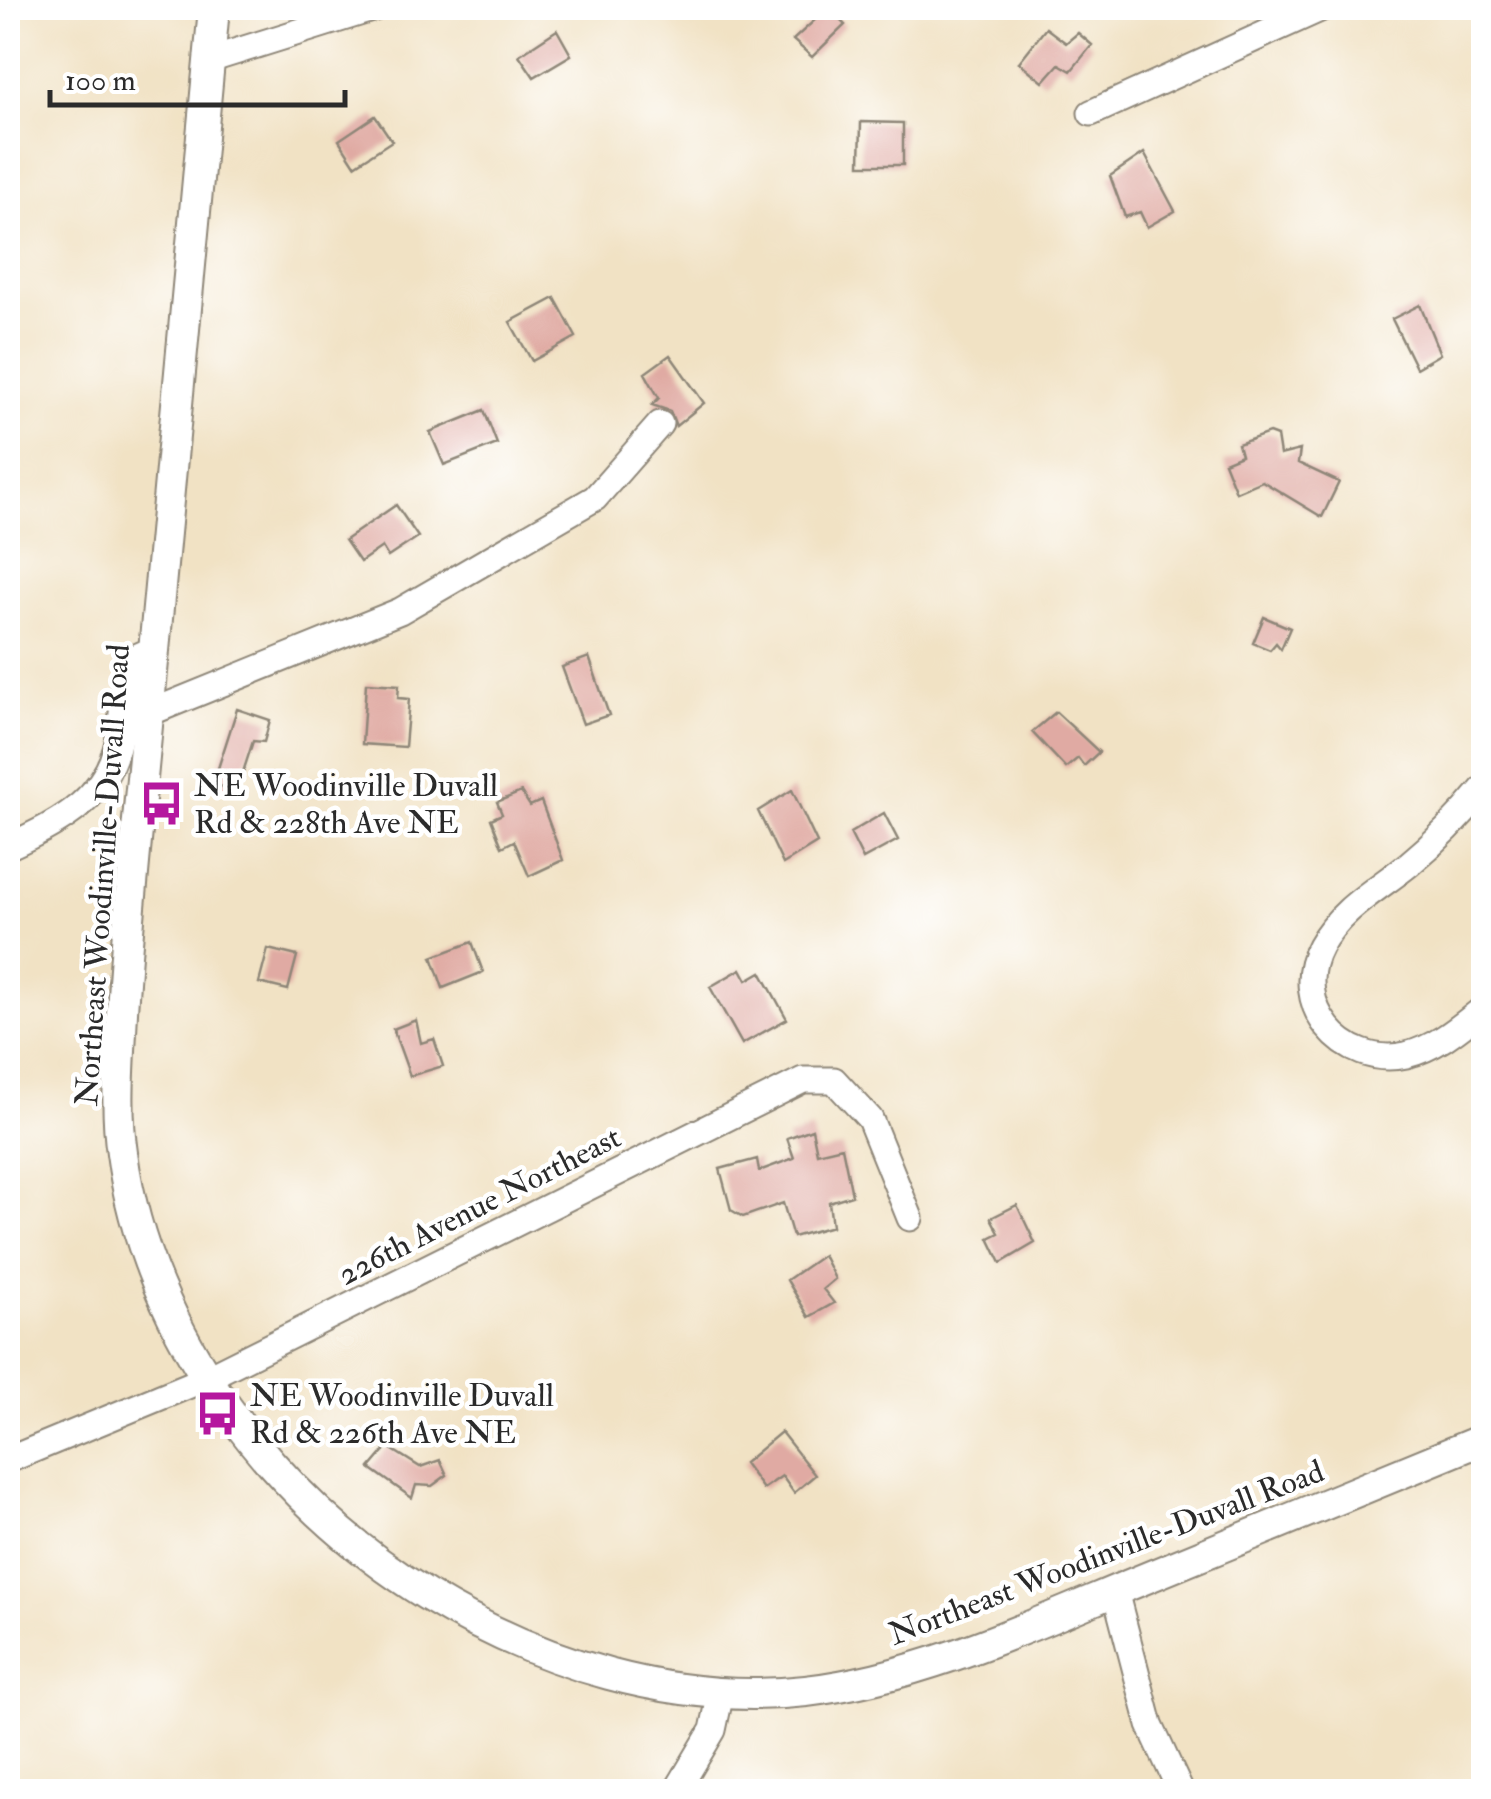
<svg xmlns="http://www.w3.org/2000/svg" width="1491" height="1799" font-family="'IM FELL Double Pica',serif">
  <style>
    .building { fill: #e0aaa3 }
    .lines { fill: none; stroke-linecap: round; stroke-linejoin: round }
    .minor-casing { stroke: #8e8678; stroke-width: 29 }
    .major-casing { stroke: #8e8678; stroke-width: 34 }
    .minor { stroke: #fff; stroke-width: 25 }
    .major { stroke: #fff; stroke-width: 30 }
    .labels { text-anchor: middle; stroke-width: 9; stroke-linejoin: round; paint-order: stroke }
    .poi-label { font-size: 32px; fill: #2b2b2b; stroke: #fff; text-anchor: start }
    .street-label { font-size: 32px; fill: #2b2b2b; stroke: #fff }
  </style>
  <rect width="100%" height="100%" fill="#fff"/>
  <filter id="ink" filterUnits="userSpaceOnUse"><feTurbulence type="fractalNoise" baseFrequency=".01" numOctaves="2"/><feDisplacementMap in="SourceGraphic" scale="20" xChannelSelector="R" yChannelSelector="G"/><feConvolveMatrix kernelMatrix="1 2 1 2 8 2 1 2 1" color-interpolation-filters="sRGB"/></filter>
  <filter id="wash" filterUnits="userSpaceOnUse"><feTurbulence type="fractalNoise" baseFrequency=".0048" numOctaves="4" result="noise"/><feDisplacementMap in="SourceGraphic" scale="40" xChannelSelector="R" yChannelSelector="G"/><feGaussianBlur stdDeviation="2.25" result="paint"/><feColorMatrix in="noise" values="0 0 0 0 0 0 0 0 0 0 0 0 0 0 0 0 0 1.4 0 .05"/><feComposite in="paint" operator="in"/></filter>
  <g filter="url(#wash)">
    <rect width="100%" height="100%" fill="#f1e2c4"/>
    <g id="blocks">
      <!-- building -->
      <path class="building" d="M828,8L845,25L812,57L793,40Z
        M1046,28L1066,43L1078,33L1092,45L1071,71L1059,64L1043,82L1019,62Z
        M557,30L571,55L534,77L519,55Z
        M375,116L392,141L355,165L339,140Z
        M861,122L903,123V165H860Z
        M1144,153L1175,211L1147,227L1140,212L1125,217L1110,176Z
        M555,298L576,337L532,361L510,322Z
        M1420,305L1440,354L1416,368L1392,319Z
        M670,355L704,403L676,426L670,411L652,405L659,398L645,373Z
        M484,410L497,444L444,465L430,432Z
        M1269,433L1277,436L1280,455L1300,450L1298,463L1339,482L1322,517L1262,481L1236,492L1224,462L1241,455L1238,444Z
        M396,505L418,537L388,557L382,547L360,562L345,540Z
        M1264,617L1290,628L1281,649L1276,643L1270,650L1253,643Z
        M589,657L609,715L583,724L562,667Z
        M366,683L399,685L398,698L409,699L405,747L362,744Z
        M237,709L270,720L264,742L253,741L237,791L213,784Z
        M1056,712L1099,752L1084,766L1078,758L1066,768L1032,732Z
        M792,790L817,843L783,864L758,811Z
        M521,792L530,806L541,801L563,860L529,876L514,841L502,847L491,819L502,814L497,802Z
        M884,813L898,840L863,859L850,833Z
        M472,942L483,972L443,988L432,957Z
        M268,949L297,956L288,990L259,983Z
        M741,969L747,980L761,972L787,1019L742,1044L710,987Z
        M416,1020L421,1043L434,1039L443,1066L410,1076L393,1029Z
        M812,1129L817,1153L842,1147L852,1195L829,1202L832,1226L793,1237L783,1203L743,1217L731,1210L720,1169L757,1159L759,1171L794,1158L787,1138Z
        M1017,1205L1035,1243L1001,1263L989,1238L999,1233L991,1218Z
        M823,1255L835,1279L823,1289L834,1303L809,1317L787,1280Z
        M781,1432L815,1475L794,1493L782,1476L763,1489L744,1463Z
        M388,1447L420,1467L440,1460L447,1475L432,1486L416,1485L412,1498L370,1468Z"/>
    </g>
  </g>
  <g filter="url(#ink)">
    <use href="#blocks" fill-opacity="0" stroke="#8e8678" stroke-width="2.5"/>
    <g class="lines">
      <defs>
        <path id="minor" d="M209,60L375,8
          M1091,113L1322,8
          M149,713L400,611L595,498L660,424
          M1484,788C1461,816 1437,841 1409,864C1377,890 1341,908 1320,946C1289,1004 1343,1069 1406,1055C1436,1048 1460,1027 1484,1008
          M8,847C61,821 106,801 119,738C124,713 122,686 127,661L152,650
          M8,1460L204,1379L803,1080H834L870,1119L910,1218
          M1115,1591L1150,1725L1181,1792
          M676,1792L713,1730L721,1693"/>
        <path id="major" d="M214,8C192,243 171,479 148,715C139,814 128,912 122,1012C120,1058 115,1107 122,1153C146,1334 275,1502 427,1595C538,1663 675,1706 806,1691C918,1678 1026,1628 1129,1585C1247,1537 1365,1488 1484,1439"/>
      </defs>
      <!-- minor casing -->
      <use href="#minor" class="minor-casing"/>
      <!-- major casing -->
      <use href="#major" class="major-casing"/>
      <!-- minor -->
      <use href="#minor" class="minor"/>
      <!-- major -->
      <use href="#major" class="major"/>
    </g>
  </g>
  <!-- icons -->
  <defs>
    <symbol id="bus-bare" viewBox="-9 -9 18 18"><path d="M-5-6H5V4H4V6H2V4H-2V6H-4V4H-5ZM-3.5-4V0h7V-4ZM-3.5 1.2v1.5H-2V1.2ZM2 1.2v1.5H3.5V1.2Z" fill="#b5179e" stroke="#fff" stroke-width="2.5" paint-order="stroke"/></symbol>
  </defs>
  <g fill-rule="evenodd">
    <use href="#bus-bare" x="130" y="772" width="63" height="63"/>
    <use href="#bus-bare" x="186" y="1382" width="63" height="63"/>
  </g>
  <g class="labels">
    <!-- poi labels -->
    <g class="poi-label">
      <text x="194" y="796">NE Woodinville Duvall<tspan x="194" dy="37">Rd &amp; 228th Ave NE</tspan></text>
      <text x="250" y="1406">NE Woodinville Duvall<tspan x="250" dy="37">Rd &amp; 226th Ave NE</tspan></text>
    </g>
    <!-- street labels -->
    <g class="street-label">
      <text transform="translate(102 875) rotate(-86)" y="11">Northeast Woodinville-Duvall Road</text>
      <text transform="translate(479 1205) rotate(-27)" y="11">226th Avenue Northeast</text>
      <text transform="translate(1106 1552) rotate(-21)" y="11">Northeast Woodinville-Duvall Road</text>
    </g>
  </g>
  <!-- margin -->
  <rect width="1491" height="1799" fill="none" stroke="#fff" stroke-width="40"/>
  <!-- scale -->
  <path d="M50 90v15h295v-15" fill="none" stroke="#2b2b2b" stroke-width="5"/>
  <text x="65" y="90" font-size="30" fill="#2b2b2b" stroke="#ffffff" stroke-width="8" paint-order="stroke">100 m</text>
</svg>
